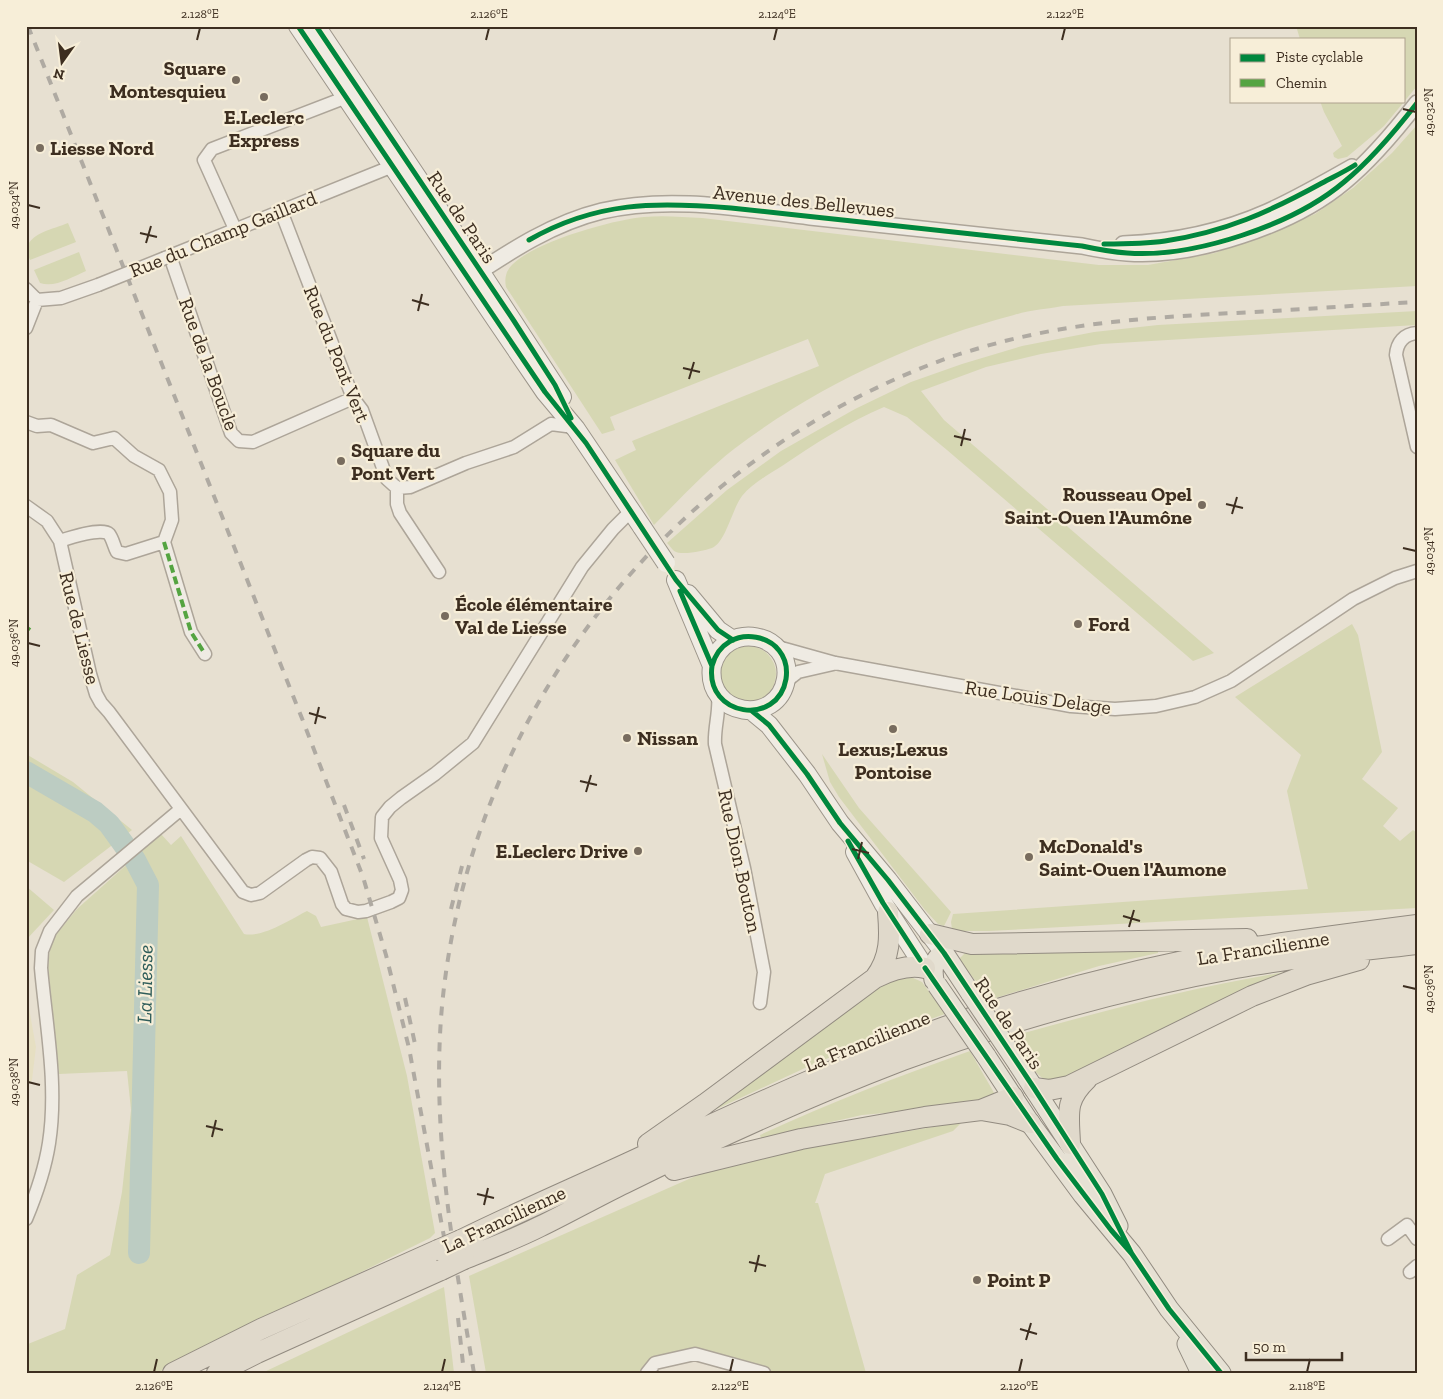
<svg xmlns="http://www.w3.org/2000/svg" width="1443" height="1399" font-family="'Zilla Slab',serif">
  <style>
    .farmland { fill: #e6dfc2 }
    .green { fill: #d6d7b3 }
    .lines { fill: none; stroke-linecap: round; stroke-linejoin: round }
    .river { stroke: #bcccc2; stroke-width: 22 }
    .minor-casing { stroke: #ada599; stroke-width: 15 }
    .tertiary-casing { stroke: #ada599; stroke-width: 18 }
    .secondary-casing { stroke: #9c958a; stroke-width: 20 }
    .primary-casing { stroke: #928b80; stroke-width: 21 }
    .trunk-casing { stroke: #928b80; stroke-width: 22 }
    .minor { stroke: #efebe3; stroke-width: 12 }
    .tertiary { stroke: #efebe3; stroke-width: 15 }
    .secondary { stroke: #efebe3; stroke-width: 18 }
    .primary { stroke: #e6e1d4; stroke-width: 19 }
    .trunk { stroke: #e0d9cb; stroke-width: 20 }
    .rail { stroke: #afaaa2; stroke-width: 4; stroke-dasharray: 9 9; stroke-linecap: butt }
    .minor-bridge-casing { stroke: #ada599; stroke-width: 15; stroke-linecap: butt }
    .secondary-bridge-casing { stroke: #9c958a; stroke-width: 20; stroke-linecap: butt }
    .primary-bridge-casing { stroke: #928b80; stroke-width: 21; stroke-linecap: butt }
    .trunk-bridge-casing { stroke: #928b80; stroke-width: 22; stroke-linecap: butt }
    .minor-bridge { stroke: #efebe3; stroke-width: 12 }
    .secondary-bridge { stroke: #efebe3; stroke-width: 18 }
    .primary-bridge { stroke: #e6e1d4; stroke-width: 19 }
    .trunk-bridge { stroke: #e0d9cb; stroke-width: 20 }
    .quiet { stroke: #54a441; stroke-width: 4; stroke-dasharray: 8 4; stroke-linecap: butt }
    .cycleway-casing { stroke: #f7eed8; stroke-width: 8 }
    .cycleway { stroke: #00873e; stroke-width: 5 }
    .ticks { fill: none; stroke: #3d2e20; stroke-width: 2 }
    .poi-dot { fill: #786c5e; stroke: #f7eed8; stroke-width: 2 }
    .labels { text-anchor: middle; stroke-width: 4.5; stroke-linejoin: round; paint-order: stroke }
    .poi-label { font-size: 20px; font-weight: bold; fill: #3d2e20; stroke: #f7eed8; text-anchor: start }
    .street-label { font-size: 20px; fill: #3d2e20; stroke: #f7eed8 }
    .water-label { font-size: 21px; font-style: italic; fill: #2f5d5a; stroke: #f7eed8 }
    .neatline { fill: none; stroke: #3d2e20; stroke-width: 2 }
    .ticks-label { font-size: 12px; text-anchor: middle; fill: #3d2e20 }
  </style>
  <rect width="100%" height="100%" fill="#e7e0d1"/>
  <!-- farmland -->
  <path class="farmland" d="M28,1003L36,1047L32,1080L26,1089V1006Z"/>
  <!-- green -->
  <path class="green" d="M1296,26H1417V86L1384,126L1347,157L1338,159L1334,157L1333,153L1342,146L1324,112L1320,101H1404V39H1300Z
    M1417,125V286L1063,306C1047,309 1030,310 1014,315C914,341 817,386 734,449C707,470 679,500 654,525L615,460L636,450L632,441L819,366L808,339L610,417L615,430L602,434L506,287C505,282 505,278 507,272C519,245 615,219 644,217C663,215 683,217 702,218L1099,265H1148L1215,253L1275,231L1315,214L1353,188L1392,153Z
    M68,223L76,242L30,260L26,251C28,233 54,229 68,223Z
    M79,252L86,271C72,277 55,288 40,283L34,270Z
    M1417,311V325L1101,344L1041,354L986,367L921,391L944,420L1214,653L1193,661L947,450L907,417L884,407C848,422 815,444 782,466C769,474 752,484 742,496C732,509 726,542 712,548C703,551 682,556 674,551C672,549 669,545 667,543L727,490L781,451L855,409L911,382L962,364L1022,346L1094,332L1158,325Z
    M1352,624L1358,635L1382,752L1362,779L1398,808L1383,826L1400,841L1413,830L1417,833V908L989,931H957L952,929L951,922L953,914L1308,889L1287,791L1301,755L1235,697Z
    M720 674a28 28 0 1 1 56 0a28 28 0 1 1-56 0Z
    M26,754L73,782L132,830L64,882L26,860Z
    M822,754L859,808L951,912L944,926L938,924L925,910L839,797L830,782Z
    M161,834L171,845L181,836L244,934C263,938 291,919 307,911L316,916L321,927L367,917L407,1076L435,1233L430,1238L157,1373H26V1349L28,1344L65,1329L77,1275L110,1255L122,1192L131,1110L127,1071L59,1074L48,967L51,941L77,909Z
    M26,886L54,910L26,940Z
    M1158,949V953L1099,966L989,1000L971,975H969L959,959L965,953L974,952Z
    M1286,972L1068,1077C1062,1078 1054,1081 1048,1080C1035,1079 1020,1047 1013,1036C1103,1011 1193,987 1286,972Z
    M911,977L922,982L945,1014L868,1041L805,1068L710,1112L891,979Z
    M970,1051L997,1098L896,1112L862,1115L761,1138L760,1135C829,1103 899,1076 970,1051Z
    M962,1122L953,1131L825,1174L815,1203H818L866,1373H754L687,1354L655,1368L652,1373H486L469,1276L707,1171L791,1151Z
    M444,1287L454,1373H262Z"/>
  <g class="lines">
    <!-- river -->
    <path class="river" d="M26,772L95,812L109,824L135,860L148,885L139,1253"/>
    <defs>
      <path id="minor" d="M281,211L353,398L362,410L387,479L397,488
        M235,229L204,160L212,149L352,95
        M170,256L231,433L239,441L253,442L353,398
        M165,258L393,166L398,162
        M26,289L37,300
        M37,300L61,298L98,285
        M26,328L37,300
        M1417,333C1404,334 1397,342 1396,355L1417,447
        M26,422L37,426L51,425L93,443L114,438L134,456L159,470L170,492L172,520L164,542L126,554L117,552C114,547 113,539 109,534C102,527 69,538 60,541
        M397,488L410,487L466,463L514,447L551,424L574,427
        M397,488V504L400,513L439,572
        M26,506L47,521L60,541L90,674L96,694L101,703L109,712L243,892L251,895L260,893L306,860L312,857L320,858L331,872L342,904L346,909L358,912L366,911L391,902L399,898L402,890L400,880L381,838L382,817L390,807L401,798L435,774L473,743L582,567L613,529L631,511
        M164,542L191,632L205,654
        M774,646L835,663L1071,706L1115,709L1156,706L1195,697L1231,681L1353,599L1395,578L1417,571
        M785,682L798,672L833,664
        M718,695C720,712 714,727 715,744L744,868L764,972L760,1003
        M26,1219C36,1195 45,1169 49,1143C58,1085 46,1025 41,968L42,951L50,931L77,896L181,809
        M1388,1239L1407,1225L1417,1239
        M1410,1272L1417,1266
        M647,1373L655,1363L695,1354L764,1373"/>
      <path id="tertiary" d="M1123,244C1173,242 1222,232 1267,212C1296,199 1324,183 1352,167
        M471,277C512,250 553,223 602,211C670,195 742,209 810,217C900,226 991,236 1082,246C1096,249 1111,252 1127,253C1194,258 1293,225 1344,182C1370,161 1396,130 1417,103"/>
      <path id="secondary" d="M298,26L496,320L545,392L576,429L642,527
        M316,26L480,271L562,397
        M676,580L712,666C705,717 778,727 786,679C793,632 724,619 712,666
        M688,594L718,630L733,640
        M752,711L769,725L807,774L840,823L888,880L938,945
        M855,852L883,903L925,968"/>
      <path id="primary" d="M934,980C932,969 933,959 944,953L971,994
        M986,1056L1030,1123L1083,1195L1132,1254L1169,1309L1221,1373
        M1018,1064L1102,1194L1118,1226
        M1187,1344L1201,1373"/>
      <path id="trunk" d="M930,934L972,944L1247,939
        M875,978C891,957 890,936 888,912
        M1034,1088L1049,1090L1069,1086L1252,996L1306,975L1359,960
        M981,1110L1010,1115L1030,1123
        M648,1144L705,1104L875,978C891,970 908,964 925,968
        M1070,1144C1069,1114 1064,1101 1087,1079
        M674,1170L801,1139L925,1117L981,1110L1013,1097
        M461,1240C520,1211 581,1185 641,1157C758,1103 875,1048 998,1009C1082,983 1168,962 1255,947C1309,939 1363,932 1417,925
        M464,1259C489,1249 515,1239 539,1227C568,1213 596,1197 625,1183C716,1138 809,1096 903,1060C1011,1020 1123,989 1236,968C1296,957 1356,951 1417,944
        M173,1373L261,1329L438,1250
        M217,1373L257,1353L441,1270"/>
    </defs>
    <!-- minor casing -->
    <use href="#minor" class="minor-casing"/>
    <!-- tertiary casing -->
    <use href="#tertiary" class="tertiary-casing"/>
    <!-- secondary casing -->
    <use href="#secondary" class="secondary-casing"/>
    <!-- primary casing -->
    <use href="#primary" class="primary-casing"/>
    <!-- trunk casing -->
    <use href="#trunk" class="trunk-casing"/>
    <!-- minor -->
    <use href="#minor" class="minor"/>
    <!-- tertiary -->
    <use href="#tertiary" class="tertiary"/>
    <!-- secondary -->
    <use href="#secondary" class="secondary"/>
    <!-- primary -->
    <use href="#primary" class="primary"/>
    <!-- trunk -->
    <use href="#trunk" class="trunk"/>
    <!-- rail -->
    <path class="rail" d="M28,26L303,721L363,877L386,955L409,1048L447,1253
      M344,805L364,859
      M451,909L462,866
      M405,998L415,1044
      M458,1318L464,1373
      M474,1373C453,1252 431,1129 442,1006C467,741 632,508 870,391C903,375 938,360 973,350C1067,321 1157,317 1254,312C1308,309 1362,305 1417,302"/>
    <defs>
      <path id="minor-bridge" d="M98,285L165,258"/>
      <path id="secondary-bridge" d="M642,527L666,563"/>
      <path id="primary-bridge" d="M937,985L986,1056
        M971,994L1018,1064"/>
      <path id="trunk-bridge" d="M438,1250L461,1240
        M441,1270L464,1259"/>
    </defs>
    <!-- minor-bridge casing -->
    <use href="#minor-bridge" class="minor-bridge-casing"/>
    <!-- secondary-bridge casing -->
    <use href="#secondary-bridge" class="secondary-bridge-casing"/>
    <!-- primary-bridge casing -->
    <use href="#primary-bridge" class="primary-bridge-casing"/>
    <!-- trunk-bridge casing -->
    <use href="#trunk-bridge" class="trunk-bridge-casing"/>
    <!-- minor-bridge -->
    <use href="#minor-bridge" class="minor-bridge"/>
    <!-- secondary-bridge -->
    <use href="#secondary-bridge" class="secondary-bridge"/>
    <!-- primary-bridge -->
    <use href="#primary-bridge" class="primary-bridge"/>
    <!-- trunk-bridge -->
    <use href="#trunk-bridge" class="trunk-bridge"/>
    <!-- quiet -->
    <path class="quiet" d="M164,542L191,632L205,654
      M26,627L30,630"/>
    <defs>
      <path id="cycleway" d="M298,26L545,392L586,443L676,580L718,630L733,640
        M316,26L514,321L555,385L571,418
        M529,240C597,201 656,202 731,208C771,212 812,217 852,221C928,229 1005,238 1082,246C1096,249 1111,252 1127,253C1194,258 1293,225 1344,182C1370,161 1396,130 1417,103
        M1104,244C1124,244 1145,244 1165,241C1225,232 1269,212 1322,183C1333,177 1344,172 1355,165
        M680,591L712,666C705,717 778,727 786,679C793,632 724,619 712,666
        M752,711L769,725L807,774L840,823L888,880L944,953L1034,1088L1102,1194L1132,1254
        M848,841L883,903L920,960
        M925,968L1057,1159L1111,1230L1132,1254L1169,1309L1221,1373"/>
    </defs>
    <!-- cycleway casing -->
    <use href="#cycleway" class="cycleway-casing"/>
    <!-- cycleway -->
    <use href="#cycleway" class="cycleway"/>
  </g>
  <!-- ticks -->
  <path class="ticks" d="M197,40L200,28M486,40L489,28M774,40L777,28M1062,40L1065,28M1403,109L1416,112M28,205L40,208M140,233L157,237M146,243L151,226M412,300L429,305M418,311L422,294M683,368L700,372M689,379L694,362M954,436L971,440M961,446L965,429M1226,504L1243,508M1232,514L1237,497M1403,548L1416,551M28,643L40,646M309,713L326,718M315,724L319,707M580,781L597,785M586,792L591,775M852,849L869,853M858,859L862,842M1123,916L1140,921M1129,927L1134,910M1403,986L1416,989M28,1082L40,1085M206,1126L223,1130M212,1137L216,1120M477,1194L494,1198M484,1205L488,1188M749,1262L766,1266M755,1272L759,1255M1020,1329L1037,1334M1026,1340L1031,1323M154,1372L157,1359M442,1372L445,1359M730,1372L733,1359M1019,1372L1022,1359M1307,1372L1310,1359"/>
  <!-- markers -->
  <g class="poi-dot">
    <circle cx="236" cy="80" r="5"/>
    <circle cx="264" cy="97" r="5"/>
    <circle cx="40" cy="148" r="5"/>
    <circle cx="341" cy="461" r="5"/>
    <circle cx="1202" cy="505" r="5"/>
    <circle cx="445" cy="616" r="5"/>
    <circle cx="1078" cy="624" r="5"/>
    <circle cx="893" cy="729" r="5"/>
    <circle cx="627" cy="738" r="5"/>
    <circle cx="638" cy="851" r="5"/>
    <circle cx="1029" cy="857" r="5"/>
    <circle cx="977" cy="1280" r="5"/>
  </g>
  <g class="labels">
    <!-- poi labels -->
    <g class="poi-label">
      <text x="226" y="75" text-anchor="end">Square<tspan x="226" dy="23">Montesquieu</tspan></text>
      <text x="264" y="124" text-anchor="middle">E.Leclerc<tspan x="264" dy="23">Express</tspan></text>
      <text x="50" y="155">Liesse Nord</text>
      <text x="351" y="457">Square du<tspan x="351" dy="23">Pont Vert</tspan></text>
      <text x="1192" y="501" text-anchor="end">Rousseau Opel<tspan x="1192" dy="23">Saint-Ouen l'Aumône</tspan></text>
      <text x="455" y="611">École élémentaire<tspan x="455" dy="23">Val de Liesse</tspan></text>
      <text x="1088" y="631">Ford</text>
      <text x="637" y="745">Nissan</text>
      <text x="893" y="756" text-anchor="middle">Lexus;Lexus<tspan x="893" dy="23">Pontoise</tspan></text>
      <text x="1039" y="853">McDonald's<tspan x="1039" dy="23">Saint-Ouen l'Aumone</tspan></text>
      <text x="628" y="858" text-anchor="end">E.Leclerc Drive</text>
      <text x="987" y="1287">Point P</text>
    </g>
    <!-- street labels -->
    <g class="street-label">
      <text transform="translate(804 201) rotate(6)" y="7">Avenue des Bellevues</text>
      <text transform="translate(462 217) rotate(56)" y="7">Rue de Paris</text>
      <text transform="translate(223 234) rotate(-22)" y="7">Rue du Champ Gaillard</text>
      <text transform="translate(337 354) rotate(68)" y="7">Rue du Pont Vert</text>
      <text transform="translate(209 364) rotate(70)" y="7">Rue de la Boucle</text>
      <text transform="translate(80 628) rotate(76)" y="7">Rue de Liesse</text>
      <text transform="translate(1038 697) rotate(8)" y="7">Rue Louis Delage</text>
      <text transform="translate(740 861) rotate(78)" y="7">Rue Dion Bouton</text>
      <text transform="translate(1263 948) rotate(-9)" y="7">La Francilienne</text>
      <text transform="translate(1009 1023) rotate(56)" y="7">Rue de Paris</text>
      <text transform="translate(867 1041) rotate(-22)" y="7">La Francilienne</text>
      <text transform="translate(504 1219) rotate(-25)" y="7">La Francilienne</text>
    </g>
    <!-- water labels -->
    <g class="water-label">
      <text transform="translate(145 984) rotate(-89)" y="7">La Liesse</text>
    </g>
  </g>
  <!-- border -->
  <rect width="1443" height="1399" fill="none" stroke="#f7eed8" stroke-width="55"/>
  <!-- legend -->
  <rect x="1230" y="38" width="175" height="65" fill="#f7eed8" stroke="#ada18e"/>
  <rect x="1240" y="54" width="25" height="8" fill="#00873e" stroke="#ada18e"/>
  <text x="1276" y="62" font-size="15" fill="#3d2e20">Piste cyclable</text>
  <rect x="1240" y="79" width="25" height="8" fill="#54a441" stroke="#ada18e"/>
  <text x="1276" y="88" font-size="15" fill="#3d2e20">Chemin</text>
  <!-- north arrow -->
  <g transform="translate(62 62) rotate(194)" stroke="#f7eed8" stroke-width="4" paint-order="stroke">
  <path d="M0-4L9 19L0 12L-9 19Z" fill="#3d2e20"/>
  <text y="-8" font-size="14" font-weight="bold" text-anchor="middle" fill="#3d2e20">N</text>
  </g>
  <!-- scale -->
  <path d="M1246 1352v8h96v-8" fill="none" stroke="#3d2e20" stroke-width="2.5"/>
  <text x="1253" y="1352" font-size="15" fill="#3d2e20" stroke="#f7eed8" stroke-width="4" paint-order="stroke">50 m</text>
  <rect x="28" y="28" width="1388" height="1344" class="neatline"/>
  <g class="ticks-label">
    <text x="200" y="18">2.128°E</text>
    <text x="489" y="18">2.126°E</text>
    <text x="777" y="18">2.124°E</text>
    <text x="1065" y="18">2.122°E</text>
    <text transform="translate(1429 112) rotate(-90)" y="4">49.032°N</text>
    <text transform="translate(14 205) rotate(-90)" y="4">49.034°N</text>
    <text transform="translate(1429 551) rotate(-90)" y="4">49.034°N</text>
    <text transform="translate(14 643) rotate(-90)" y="4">49.036°N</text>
    <text transform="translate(1429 989) rotate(-90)" y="4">49.036°N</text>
    <text transform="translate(14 1082) rotate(-90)" y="4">49.038°N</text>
    <text x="154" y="1390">2.126°E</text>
    <text x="442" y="1390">2.124°E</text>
    <text x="730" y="1390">2.122°E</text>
    <text x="1019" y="1390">2.120°E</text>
    <text x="1307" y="1390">2.118°E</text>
  </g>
</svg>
